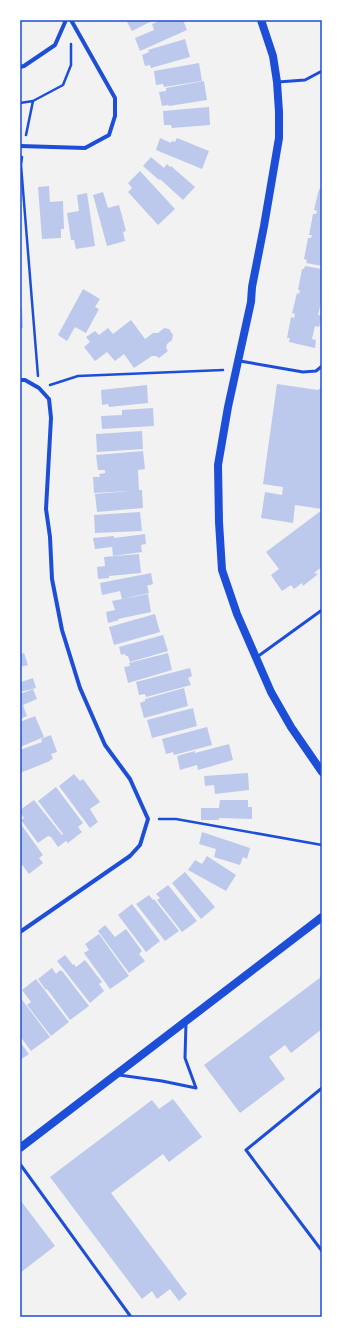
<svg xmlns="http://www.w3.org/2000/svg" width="342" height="1337" font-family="Lato,sans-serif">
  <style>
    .building { fill: #bdc9ec }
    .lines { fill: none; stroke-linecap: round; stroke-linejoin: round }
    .path { stroke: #1d4ed8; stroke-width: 2.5 }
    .service { stroke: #1d4ed8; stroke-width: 3 }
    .minor { stroke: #1d4ed8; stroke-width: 4 }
    .secondary { stroke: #1d4ed8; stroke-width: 8 }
    .neatline { fill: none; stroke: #1d4ed8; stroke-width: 1.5 }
  </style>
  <rect width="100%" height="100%" fill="#f2f2f2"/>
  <!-- building -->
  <path class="building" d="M126,20H154L132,31Z
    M162,20H183L187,30L140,51L135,38L154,30L152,24Z
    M185,39L190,57L151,68L150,65L145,66L142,55L149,52L148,50Z
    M199,63L202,81L164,87L163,84L156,85L154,71Z
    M204,81L207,100L169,106L168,105L162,106L159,92L166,91V88Z
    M209,107L210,125L172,128L171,125H164L163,111Z
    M160,138L171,143L172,141L175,142L177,138L209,151L202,169L156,150Z
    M151,157L164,168L167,164L170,167L171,166L195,187L183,200L160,179L159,180L143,166Z
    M140,171L175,209L158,225L128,192L132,188L128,183Z
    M49,186L50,202L63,201L64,229H61V238L42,239L38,187Z
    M319,189L322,190V266L306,263L307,260L304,259L308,238H311L312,235H309L313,214H316L317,211L314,210Z
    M103,192L108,208L119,205L126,231L123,232L125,241L107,246L93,195Z
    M87,193L95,246L76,249L74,240H71L67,213L79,211L77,195Z
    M305,266L322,269V302H321L318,315L322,316L319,327L315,326L312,339L316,340L315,348L289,342L290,338H287L291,317L294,318L295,314L292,313L297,293L299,294L300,290H298L302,269H304Z
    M83,289L100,299L95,307L99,309L86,333L75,327L67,341L58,335Z
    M22,309L23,328H20V310Z
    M131,320L145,339L153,333H158L164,328L169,329L173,335L172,340L167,344L166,348L168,351L159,358L156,356H152L134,368L124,354L115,361L107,352L95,361L84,347L90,342L86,337L95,331L99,335L108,328L113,334Z
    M277,384L318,390L322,387V509L295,505L293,523L261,518L265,492L282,495L283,487L263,484Z
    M147,385L148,403L109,407L108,404L102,405L101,390Z
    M153,408L154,426L102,429L101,416L122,415V410Z
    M142,431L143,449L97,452L96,434Z
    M143,451L145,469L138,470L139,490H142L143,508L97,512L95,494L128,491L94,493L93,477H100L99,474L105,473V470H98L96,455Z
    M322,510V567L314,573L318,574L303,586L302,583L294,589L291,585L282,591L271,575L279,569L266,552Z
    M140,512L142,531L95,533L94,515Z
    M145,534L146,544L141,545L142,552L113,556L112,547L95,549L93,538L114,536V538Z
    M139,554L141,573L109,576V578L98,579L97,567L105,566L104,557Z
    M151,573L153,584L147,586L149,593L122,599L120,591L102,595L100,583Z
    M148,594L151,612L118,619L119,620L108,623L106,612L115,610L112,601Z
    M155,614L160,632L114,645L109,627Z
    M163,635L168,651L130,662L128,656H126L125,654L121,655L119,647Z
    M24,653L28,665L20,667V655Z
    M168,653L172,670L128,683L124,667L130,666L129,663Z
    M190,668L192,676L188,678L191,685L146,697L145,694L139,695L136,682Z
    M20,678L21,682L33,678L36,688L20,692Z
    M184,688L188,706L144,718L140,703L145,701V699Z
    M33,689L37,699L23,705L27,716L20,719V694Z
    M193,708L197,726L152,738L147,720Z
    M35,716L44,737L20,747V722Z
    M207,727L212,745L174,755L173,752L166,754L162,739Z
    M51,735L57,752L51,754L53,759L50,760V761L20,773V750L42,742L41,739Z
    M229,744L233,760L198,770L197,765L180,770L177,756L195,751V753Z
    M248,773L249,790L215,794L214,785L205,786L204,776Z
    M74,774L80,781L83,779L100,802L90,809L98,822L90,828L59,786Z
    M56,787L83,823L78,827L82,832L68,843L66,841L58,847L51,837L48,836L38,843L21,820L24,818L20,812V810L34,800L62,835L63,834L38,801Z
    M220,800H248V807H252V819L219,818V820H201V808H219Z
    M20,823L43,855L39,858L43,863L29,874L20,862L22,860L20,857Z
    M202,832L250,848L247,859L243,857L240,865L214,857L216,849L199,844Z
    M207,856L236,875L226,891L188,870L195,860L202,864Z
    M185,872L215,907L201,919L172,883Z
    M168,885L197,921L182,932L157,900L160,898L156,894Z
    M149,895L153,900L154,899L179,931L165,941L136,904Z
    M132,904L160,941L146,952L118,915Z
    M105,925L115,937L126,929L142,951L139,954L145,961L129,973L98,931Z
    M99,934L129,976L110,989L84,953L89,950L85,944Z
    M65,955L73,965L74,964L76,967L85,960L102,982L99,984L104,991L90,1003L57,961Z
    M52,968L56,974L60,970L63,972L89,1006L70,1020L47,989L46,990L38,979Z
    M321,977L322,1029L291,1053L285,1045L269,1057L285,1079L240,1113L204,1065Z
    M36,979L69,1022L51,1036L27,1005L31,1002L22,990Z
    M20,997L50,1037L31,1051L20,1036Z
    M20,1042L29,1054L20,1060Z
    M173,1099L202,1137L169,1162L163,1154L111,1193L187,1294L179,1301L170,1289L157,1299L152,1291L142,1299L50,1177L152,1100L159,1109Z
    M21,1201L55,1246L20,1273V1202Z"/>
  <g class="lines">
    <!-- path -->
    <path class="path" d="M20,103L33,101
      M26,135L33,101L63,85L71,65V44
      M22,157L21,165L38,376
      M50,385L78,376L223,370
      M159,819H176L322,845"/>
    <!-- service -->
    <path class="service" d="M278,82L305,80L322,71
      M240,361L303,372L316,371L322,366
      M257,657L322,610
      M186,1022L185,1058L196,1088
      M119,1075L162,1081L196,1088
      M322,1088L246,1150L322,1251
      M20,1164L131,1317"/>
    <!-- minor -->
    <path class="minor" d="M20,67L24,66L55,45L66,20
      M20,146L85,148L109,135L115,116V98L71,20
      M20,380H25L39,388L49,399L51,418L46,509L50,537L52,579L62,630L80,688L105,745L130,779L148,819L140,845L130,856L20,932"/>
    <!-- secondary -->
    <path class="secondary" d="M261,20L273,56L277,82L279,112V138L264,226L252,287L251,302L228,407L218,465L219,522L222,570L237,614L271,692L291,727L322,772
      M20,1148L322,917"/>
  </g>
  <!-- border -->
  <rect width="342" height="1337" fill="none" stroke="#ffffff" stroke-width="42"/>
  <rect x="21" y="21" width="300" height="1295" class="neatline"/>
</svg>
